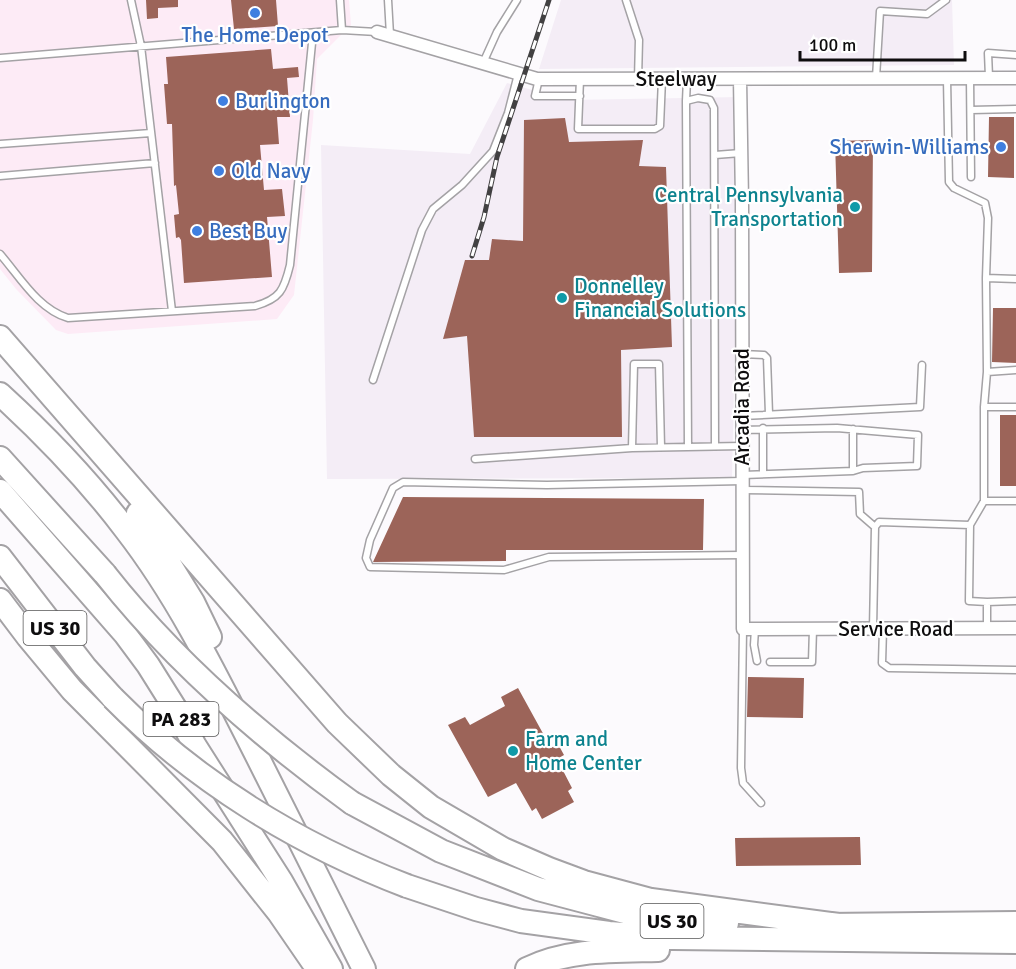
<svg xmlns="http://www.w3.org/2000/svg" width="1016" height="969" font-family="Signika,sans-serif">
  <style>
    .commercial { fill: #fdebf6 }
    .built { fill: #f4edf6 }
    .building { fill: #9c6459 }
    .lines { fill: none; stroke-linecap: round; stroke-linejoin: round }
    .lane-casing { stroke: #a4a2a5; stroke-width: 9 }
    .street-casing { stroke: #a4a2a5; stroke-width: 15 }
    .highway-casing { stroke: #a4a2a5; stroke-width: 26 }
    .lane { stroke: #fff; stroke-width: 6 }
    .street { stroke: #fff; stroke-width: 12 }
    .highway { stroke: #fff; stroke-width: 22 }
    .rail-casing { stroke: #424142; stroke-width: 5 }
    .rail { stroke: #fff; stroke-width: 3; stroke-dasharray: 9; stroke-linecap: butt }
    .highway-bridge-casing { stroke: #a4a2a5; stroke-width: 26; stroke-linecap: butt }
    .highway-bridge { stroke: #fff; stroke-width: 22 }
    .shop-dot { fill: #3f7fe0; stroke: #fff; stroke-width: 2 }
    .culture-dot { fill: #0f9aa8; stroke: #fff; stroke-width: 2 }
    .labels { text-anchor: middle; stroke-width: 4.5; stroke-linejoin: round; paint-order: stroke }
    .shield { fill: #fff; stroke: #565656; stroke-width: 1.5 }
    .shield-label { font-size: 20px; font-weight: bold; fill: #0e0d0e }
    .shop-label { font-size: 21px; fill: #366cbe; stroke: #fff; text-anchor: start }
    .street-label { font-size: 21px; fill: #0e0d0e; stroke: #fff }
    .culture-label { font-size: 21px; fill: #0d838f; stroke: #fff; text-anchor: start }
  </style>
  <rect width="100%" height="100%" fill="#fcfafd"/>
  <!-- commercial -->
  <path class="commercial" d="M0,0H349L351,25L317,59L313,120L294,295L277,319L68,334L56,330L16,289L0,269Z"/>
  <!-- built -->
  <path class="built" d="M561,0H952L954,65L539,69Z
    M507,83L569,100L740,97L732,478L327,479L321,145L470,154Z"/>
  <!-- building -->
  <path class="building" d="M146,0H178V7L158,8V18L147,19Z
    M231,0H276L278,26L234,29Z
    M271,49L273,69L298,67L299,77L287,78L290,117H277L279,144L260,145L264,190L282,189L285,216L267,217L272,277L184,283L181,240L179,237L176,238L174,215L179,214L176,185L174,186L172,124H167L164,84H168L166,57Z
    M989,117H1014V178L988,177Z
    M565,118L569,142L643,140L639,166L666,167L672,347L621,350L622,437H474L467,336L443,339L465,260H489L492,239L523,241L524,120Z
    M873,140L872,272L839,273L835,141Z
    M993,308H1016V363L992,362Z
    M1000,415H1016V486H1000Z
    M403,497L704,499L703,550H506V561L373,562Z
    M748,677L804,678L803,718L747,717Z
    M518,688L551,748L558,744L564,755L557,759L572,788L568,791L574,802L542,819L536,808L532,811L516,783L488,797L448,725L465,717L470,725L505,706L501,697Z
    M860,837L861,865L736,866L735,838Z"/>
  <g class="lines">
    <defs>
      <path id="lane" d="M131,0L141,46L172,311
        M340,0L342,30
        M388,0L390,35
        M626,0L639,40L638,79
        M0,58L342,30L377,32
        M483,63L497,32L517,0
        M989,77L988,53L1016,55
        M876,78L880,11L927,14L946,0
        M970,78L971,177
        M539,79L535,96H580
        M580,79L578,129H655L660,126L662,79
        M947,79L949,182L954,188L985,203L988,218L986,278
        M686,101L687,79
        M971,110L1016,109
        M0,144L151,133
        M715,155L741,153
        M0,176L155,163
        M0,254C20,277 38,309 68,318L255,306C280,299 284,290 290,265L313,33
        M1016,279L986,278L987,372L1016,370
        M742,354L764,355L767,358L769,414
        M373,380L422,230L433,209L462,185L493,151L508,113L518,74
        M984,407L987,372
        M742,416L920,407L922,365
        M742,430L837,428L918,435L917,466L863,468L853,471L743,475
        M688,447L686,101L698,98L710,100L714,108L715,446
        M632,448L634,364H659L661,447
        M475,459L632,448L742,446
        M853,471V429
        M763,474V428
        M743,490L859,492L860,514L875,527
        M984,501V407H1016
        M742,555L549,557L504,570L370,567L366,558L370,540L393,488L403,482L547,485L743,481
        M987,602L969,601L970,525L984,501H1016
        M987,628V602L1016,601
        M743,629L741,768L743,783L761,803
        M755,629L754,645L757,661
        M873,629L875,527L879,522L970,525
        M883,629L882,663L889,668L1016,670
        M770,662H812L813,629"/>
      <path id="street" d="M377,32L537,79L1016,78
        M740,79L742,201L743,629L1016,628"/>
      <path id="highway" d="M0,337L337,723L391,775L431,807L503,849L549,869L584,882L651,900L838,925
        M0,394C46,436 89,481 126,530C178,597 216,675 254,750C290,823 327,896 364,969
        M0,458L105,574
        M0,491L125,634L148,665L175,708L195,746L281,881L331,969
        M138,513L193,602L210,637
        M0,557L85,667L113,698
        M0,600L28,637L72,690L222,841L279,913L312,961
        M352,803L441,851L538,889L629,913L663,920L727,923
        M407,886L476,909L521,921L609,933L673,938L1016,942
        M826,925L1016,923
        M527,969C568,949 614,951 658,950"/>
    </defs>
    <!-- lane casing -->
    <use href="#lane" class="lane-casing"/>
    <!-- street casing -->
    <use href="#street" class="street-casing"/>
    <!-- highway casing -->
    <use href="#highway" class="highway-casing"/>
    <!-- lane -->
    <use href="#lane" class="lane"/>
    <!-- street -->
    <use href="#street" class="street"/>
    <!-- highway -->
    <use href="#highway" class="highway"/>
    <defs>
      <path id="rail" d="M472,256L484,217L497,157L549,0"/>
    </defs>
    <!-- rail casing -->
    <use href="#rail" class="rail-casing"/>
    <!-- rail -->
    <use href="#rail" class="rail"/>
    <defs>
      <path id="highway-bridge" d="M105,574C175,663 261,737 352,803
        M113,698C195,781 297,844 407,886"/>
    </defs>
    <!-- highway-bridge casing -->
    <use href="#highway-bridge" class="highway-bridge-casing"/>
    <!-- highway-bridge -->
    <use href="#highway-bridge" class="highway-bridge"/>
  </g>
  <!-- markers -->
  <g class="shop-dot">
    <circle cx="255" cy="13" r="6"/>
    <circle cx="223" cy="101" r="6"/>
    <circle cx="1001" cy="147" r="6"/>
    <circle cx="219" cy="171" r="6"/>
    <circle cx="197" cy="231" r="6"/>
  </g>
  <g class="culture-dot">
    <circle cx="855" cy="207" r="6"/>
    <circle cx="562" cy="298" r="6"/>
    <circle cx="513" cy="751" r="6"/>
  </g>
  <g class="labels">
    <!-- shield labels -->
    <g class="shield">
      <rect x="23.5" y="611" width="63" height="34" rx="4.5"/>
      <rect x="143.5" y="702" width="75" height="34" rx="4.5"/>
      <rect x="640.5" y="904" width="63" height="34" rx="4.5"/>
    </g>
    <g class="shield-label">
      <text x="55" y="635">US 30</text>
      <text x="181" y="726">PA 283</text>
      <text x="672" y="928">US 30</text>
    </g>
    <!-- shop labels -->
    <g class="shop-label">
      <text x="255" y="42" text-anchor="middle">The Home Depot</text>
      <text x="235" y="108">Burlington</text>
      <text x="989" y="154" text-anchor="end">Sherwin-Williams</text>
      <text x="231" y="178">Old Navy</text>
      <text x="209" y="238">Best Buy</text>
    </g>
    <!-- street labels -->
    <g class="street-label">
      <text x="676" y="86">Steelway</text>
      <text transform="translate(742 407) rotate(-90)" y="7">Arcadia Road</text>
      <text x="896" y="636">Service Road</text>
    </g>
    <!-- culture labels -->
    <g class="culture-label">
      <text x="843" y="202" text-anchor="end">Central Pennsylvania<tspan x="843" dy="24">Transportation</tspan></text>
      <text x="574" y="293">Donnelley<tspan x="574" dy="24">Financial Solutions</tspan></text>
      <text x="525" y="746">Farm and<tspan x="525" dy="24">Home Center</tspan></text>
    </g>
  </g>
  <!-- scale -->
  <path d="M800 51v9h165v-9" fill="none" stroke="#0e0d0e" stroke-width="3"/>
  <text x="809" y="51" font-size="18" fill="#0e0d0e" stroke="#ffffff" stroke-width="4.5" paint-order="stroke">100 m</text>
</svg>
